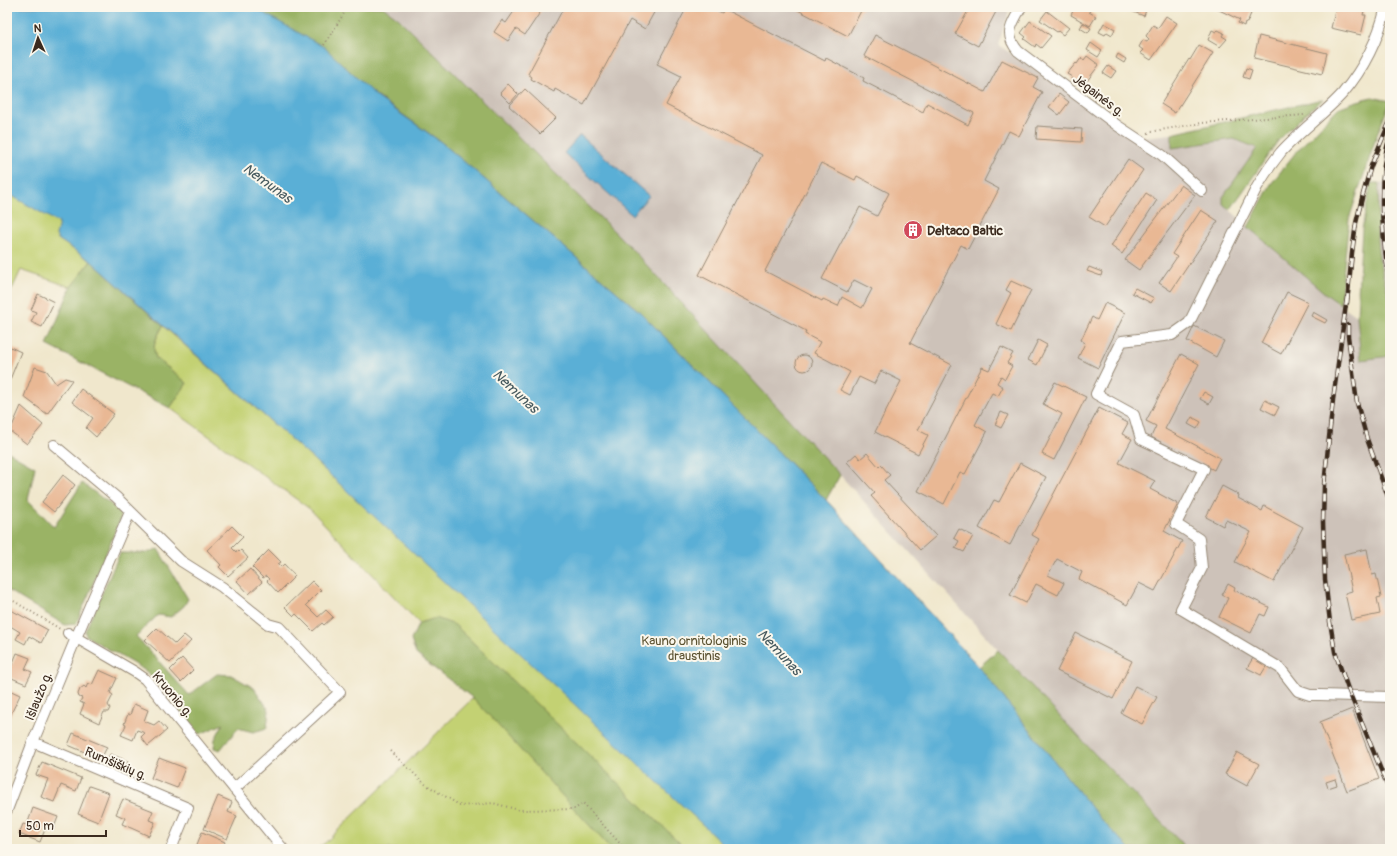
<svg xmlns="http://www.w3.org/2000/svg" width="1397" height="856" font-family="Pangolin,sans-serif">
  <style>
    .industrial { fill: #cdc2b9 }
    .green { fill: #c3d173; stroke: #7f7e48 }
    .forest { fill: #9ab365; stroke: #6a6e42 }
    .water { fill: #5aafd6; stroke: #4a6c7a }
    .building { fill: #e9b894; fill-rule: evenodd }
    .lines { fill: none; stroke-linecap: round; stroke-linejoin: round }
    .street-casing { stroke: #968875; stroke-width: 12 }
    .path { stroke: #968875; stroke-width: 2; stroke-dasharray: 1 3; stroke-linecap: butt }
    .street { stroke: #fff; stroke-width: 10 }
    .rail-casing { stroke: #3b2a1e; stroke-width: 4.5 }
    .rail { stroke: #fbf7ec; stroke-width: 3; stroke-dasharray: 9; stroke-linecap: butt }
    .labels { text-anchor: middle; stroke-width: 4; stroke-linejoin: round; paint-order: stroke }
    .street-label { font-size: 13px; fill: #3b2a1e; stroke: #fbf7ec }
    .poi-label { font-size: 13px; font-weight: bold; fill: #3b2a1e; stroke: #fbf7ec; text-anchor: start }
    .park-label { font-size: 13px; fill: #5d5433; stroke: #fbf7ec }
    .water-label { font-size: 14px; font-style: italic; fill: #46595e; stroke: #fbf7ec }
  </style>
  <rect width="100%" height="100%" fill="#fbf7ec"/>
  <filter id="ink" filterUnits="userSpaceOnUse"><feTurbulence type="fractalNoise" baseFrequency=".025" numOctaves="2"/><feDisplacementMap in="SourceGraphic" scale="8" xChannelSelector="R" yChannelSelector="G"/><feConvolveMatrix kernelMatrix="1 2 1 2 8 2 1 2 1" color-interpolation-filters="sRGB"/></filter>
  <filter id="wash" filterUnits="userSpaceOnUse"><feTurbulence type="fractalNoise" baseFrequency=".012" numOctaves="4" result="noise"/><feDisplacementMap in="SourceGraphic" scale="16" xChannelSelector="R" yChannelSelector="G"/><feGaussianBlur stdDeviation="0.9" result="paint"/><feColorMatrix in="noise" values="0 0 0 0 0 0 0 0 0 0 0 0 0 0 0 0 0 1.4 0 .05"/><feComposite in="paint" operator="in"/></filter>
  <g filter="url(#wash)">
    <rect width="100%" height="100%" fill="#f0e7cc"/>
    <!-- industrial -->
    <path class="industrial" d="M383,7H999L1009,12L998,45L1143,137L1172,134V148L1234,139L1258,148L1224,197L1223,204L1327,295L1357,316L1361,360L1390,356V849H1187L1093,752L998,650L840,475L629,246L399,19Z
      M1379,183H1390V301L1380,264L1377,240Z"/>
    <!-- green -->
    <path class="green" d="M7,193L60,223L56,235L58,239L91,261L71,287L21,270L7,300Z
      M163,326L313,459L398,538L826,500L979,667L1103,822L1130,849H317L326,842L473,698L425,621L419,623L310,509L170,408L187,383L156,358C151,345 157,337 163,326Z"/>
    <!-- forest -->
    <path class="forest" d="M253,7H383L399,19L629,246L840,475L826,500L639,311L441,142Z
      M1372,97L1390,101V102L1377,135L1349,219L1340,304L1327,295L1248,227L1271,184L1296,152L1338,108L1354,102Z
      M1323,99L1304,115L1278,141L1230,210L1223,204V197L1257,148L1234,139L1172,148V134Z
      M1371,183H1379L1377,240L1380,264L1390,301V356L1361,360L1357,316L1359,276L1362,229Z
      M91,261L163,326C157,337 151,345 156,358L187,383L170,408L47,345L71,287Z
      M7,451L35,467L28,500L54,527L82,483L121,512V518L76,624L65,625L7,590Z
      M158,549L188,599L184,606L171,617L158,615L136,636L189,695L217,674L231,675L254,688L269,710L267,728L253,732L238,728L220,750L214,748L215,739L223,724L200,734L196,731L167,694L146,671L86,636L85,631L120,553H146Z
      M436,618L455,625L686,849H611L474,699L416,654L411,640L419,623Z
      M998,650L1093,752L1187,849H1130L1103,822L979,667Z"/>
    <!-- water -->
    <path class="water" d="M7,7H253L324,47L377,97L441,142L639,311L826,500L979,667L1103,822L1130,849H725L720,841L313,459L91,261L58,239L56,235L59,223L7,193Z
      M580,135L649,196L632,215L564,153Z"/>
    <g id="blocks">
      <!-- building -->
      <path class="building" d="M517,7H541L543,8L525,35L516,29L508,41L494,32L502,20L506,23Z
        M564,7H657L645,29L630,20L584,105L555,89L554,92L531,79L532,77L528,74Z
        M687,7H711L722,13L724,9L825,61L826,58L864,78L863,81L923,112L927,103L968,125L974,113L864,56L875,35L985,92L1002,60L1038,78L1033,87L1042,92L1019,136L1009,131L984,181L999,189L968,249L961,245L910,343L952,365L918,430L928,435L918,454L875,432L901,381L881,371L874,384L859,377L850,395L840,390L850,372L814,353L820,342L805,334L806,331L699,275L762,155L666,105L681,76L657,64ZM821,163L855,180L857,176L889,193L877,216L860,207L822,279L847,292L854,280L872,289L862,308L842,297L838,306L823,299L822,301L765,271Z
        M792,7H863L848,36Z
        M959,7L998,8L978,46L955,34L968,11Z
        M1075,7L1084,8L1086,7L1090,10L1089,12L1096,16L1090,26L1071,15Z
        M1133,7H1147L1144,16L1131,11Z
        M1218,7H1244L1252,11L1247,23L1245,22L1244,26L1238,23L1240,20L1217,9Z
        M1336,7H1365L1363,15H1366L1361,35L1331,28Z
        M1047,11L1069,28L1063,35L1058,31L1057,32L1040,20Z
        M1166,16L1177,23L1151,60L1140,53L1143,50L1139,47L1143,40L1147,42L1149,39L1146,36L1153,25L1158,28Z
        M1030,21L1051,36L1041,48L1036,44L1035,47L1024,39L1026,37L1021,33Z
        M1083,23L1091,28L1088,33L1080,28Z
        M1104,23L1115,29L1112,35L1107,32L1105,35L1099,32Z
        M1212,30L1216,32L1218,30L1224,33L1222,36L1227,39L1220,47L1208,40Z
        M1259,36L1327,53L1322,74L1254,58Z
        M1091,43L1102,51L1098,57L1087,50Z
        M1199,45L1213,53L1175,113L1161,104L1189,59L1190,60Z
        M1118,54L1126,59L1124,63L1116,58Z
        M1087,56L1099,65L1087,81L1082,78L1079,82L1076,80L1075,82L1071,79L1072,77L1067,74L1076,63L1077,64L1081,58L1084,60Z
        M1108,66L1116,71L1111,78L1103,73Z
        M1246,68L1252,70L1249,79L1243,77Z
        M508,84L518,94L510,103L500,93Z
        M525,89L556,118L540,134L509,106Z
        M1059,94L1069,102L1059,115L1049,107Z
        M1037,126L1082,129L1081,142L1036,139Z
        M1128,159L1143,170L1105,227L1089,217Z
        M1181,185L1195,195L1139,270L1125,260Z
        M1146,193L1157,200L1122,254L1111,246Z
        M1201,210L1218,221L1171,291L1159,283L1177,257L1172,254Z
        M1089,267L1102,272L1101,276L1087,271Z
        M1011,281L1031,290L1011,331L996,324L1011,293L1006,290Z
        M1135,288L1154,298L1151,303L1132,293Z
        M1287,292L1308,302L1281,354L1261,343Z
        M38,294L54,302L42,327L31,322L36,312L31,310Z
        M1105,303L1125,313L1098,368L1078,358L1085,343L1081,340L1092,317L1097,320Z
        M1313,312L1327,320L1325,323L1311,316Z
        M1194,326L1224,341L1216,357L1187,341Z
        M1038,340L1047,345L1037,365L1028,360Z
        M8,346L21,352L9,382L7,381V349Z
        M1001,347L1013,353L1007,363L1012,366L1005,379L1001,376L997,383L1003,387L998,396L992,393L975,425L987,432L965,474L960,472L944,504L918,491L982,367L989,370Z
        M1181,354L1199,364L1165,429L1220,458L1214,470L1151,437L1156,426L1146,421Z
        M796 363a8 8 0 1 1 16 0a8 8 0 1 1-16 0Z
        M35,367L47,371L56,384L65,378L72,380L47,414L24,397Z
        M1055,382L1086,397L1054,460L1042,454L1062,414L1043,404Z
        M81,389L114,414L96,437L86,428L93,418L72,402Z
        M1204,392L1213,397L1209,404L1200,399Z
        M1265,400L1279,407L1275,415L1261,408Z
        M21,406L43,425L27,444L10,431Z
        M1099,408L1128,423L1122,434L1132,439L1119,463L1155,481L1150,489L1178,504L1164,531L1182,541L1155,591L1139,583L1127,605L1079,579L1082,572L1057,559L1048,575L1064,583L1058,595L1036,584L1026,603L1010,595L1039,539L1032,535Z
        M1001,412L1008,415L1001,428L995,425Z
        M1192,417L1201,422L1197,429L1188,424Z
        M867,453L879,467L881,465L890,475L884,480L936,536L920,550L871,496L875,493L847,462L856,454L860,459Z
        M1020,463L1046,477L1010,545L979,528L994,500L999,502Z
        M63,475L75,485L54,512L42,502Z
        M1222,486L1239,495L1238,498L1262,511L1264,506L1303,527L1274,582L1235,562L1251,532L1226,520L1223,526L1206,517Z
        M232,526L243,537L232,548L236,552L237,550L239,552L241,550L248,558L228,576L219,567L221,565L207,550Z
        M959,529L973,536L964,552L955,548L959,541L954,538Z
        M1367,549L1372,575L1376,574L1381,597L1377,598L1380,614L1351,620L1345,593L1352,591L1344,554Z
        M269,550L281,562L278,564L281,567L284,564L295,576L278,593L267,581L269,579L266,576L263,578L252,567Z
        M250,569L262,582L249,594L237,581Z
        M312,581L321,590L306,605L318,617L326,610L333,617L324,625L322,623L313,631L296,614L294,616L285,607Z
        M1228,584L1235,588L1234,590L1269,607L1265,616L1260,614L1251,633L1219,617L1228,598L1222,595Z
        M11,610L48,630L41,643L29,636L25,644L16,639L20,632L7,624V617Z
        M157,628L175,644L184,635L191,641L170,663L145,640Z
        M1076,633L1132,661L1113,699L1057,671Z
        M17,653L30,658L25,669L32,672L26,684L7,676V663L12,665Z
        M182,658L193,670L181,682L170,670Z
        M1253,658L1267,665L1261,675L1247,668Z
        M99,670L117,678L110,693L113,695L108,705L110,708L108,712H104L99,723L80,714L84,704L80,702L82,698L79,697L78,694L80,689L84,686L86,688L88,683L92,685Z
        M1135,686L1157,697L1142,724L1121,713Z
        M7,689L20,695L9,718L7,717Z
        M134,704L148,710L144,721L154,725L159,721L167,730L148,746L141,737L145,733L137,730L133,740L121,735L126,725L124,724L128,714L130,715Z
        M1352,709L1379,779L1347,791L1320,722Z
        M73,733L107,747L101,759L68,745Z
        M1237,752L1259,764L1247,786L1225,774Z
        M110,754L128,761L124,769L107,762Z
        M159,758L185,768L177,788L151,778Z
        M42,762L81,778L76,791L61,785L54,802L41,797L48,779L36,775Z
        M1335,779L1337,785L1328,788L1326,782Z
        M89,786L109,793L98,822L78,814Z
        M218,796L232,802L228,812L237,816L227,839L204,829Z
        M123,799L153,811L149,820L155,822L149,836L122,824L125,818L116,814Z
        M33,808L58,817L53,830L46,827L40,842L19,834L23,824L27,825Z
        M202,832L225,842L222,849H191L192,846L196,847Z"/>
    </g>
  </g>
  <g filter="url(#ink)">
    <use href="#blocks" fill-opacity="0" stroke="#968875" stroke-width="1"/>
    <g class="lines">
      <defs>
        <path id="street" d="M1021,7C1012,25 1003,33 1018,51L1118,126L1162,155L1202,191
          M1386,7C1378,40 1365,67 1343,93C1324,114 1300,131 1281,152C1272,163 1264,175 1257,187L1189,323L1172,335L1122,341L1096,394L1134,415L1141,439L1204,469L1176,524L1199,539L1202,568L1181,609L1280,668L1298,691L1310,695H1320L1390,697
          M54,445L116,497L181,561L222,587L268,624L279,627L340,692L234,789
          M68,633L135,672L145,679L283,849
          M33,742L188,808L171,849
          M7,810L33,742L76,638L130,512"/>
      </defs>
      <!-- street casing -->
      <use href="#street" class="street-casing"/>
      <!-- path -->
      <path class="path" d="M324,45L348,7
        M1148,133L1160,130L1202,123L1304,115
        M7,597L60,629
        M390,751L425,784L461,806L493,803L519,810L575,809L583,803L625,849"/>
      <!-- street -->
      <use href="#street" class="street"/>
      <defs>
        <path id="rail" d="M1390,135C1377,179 1382,239 1390,283
          M1347,297L1333,400L1324,485L1323,522L1325,579L1330,622L1335,652L1348,689L1390,792
          M1347,303L1352,253L1356,223L1363,194L1371,166L1390,121
          M1348,325V336L1357,403L1367,439L1390,502"/>
      </defs>
      <!-- rail casing -->
      <use href="#rail" class="rail-casing"/>
      <!-- rail -->
      <use href="#rail" class="rail"/>
    </g>
  </g>
  <!-- icons -->
  <defs>
    <symbol id="building-disc" viewBox="-11 -11 22 22"><circle r="9.5" fill="#d1495b" stroke="#fbf7ec"/><path d="M-4-6H4V6H1V3H-1V6H-4ZM-2.5-4.3h1.7v1.8h-1.7ZM.8-4.3h1.7v1.8H.8ZM-2.5-1h1.7V.8h-1.7ZM.8-1h1.7V.8H.8Z" fill="#fff"/></symbol>
  </defs>
  <g fill-rule="evenodd">
    <use href="#building-disc" x="902" y="219" width="22" height="22"/>
  </g>
  <g class="labels">
    <!-- street labels -->
    <g class="street-label">
      <text transform="translate(1099 95) rotate(37)" y="5">Jėgainės g.</text>
      <text transform="translate(173 694) rotate(50)" y="5">Kruonio g.</text>
      <text transform="translate(38 696) rotate(-68)" y="5">Išlaužo g.</text>
      <text transform="translate(116 763) rotate(23)" y="5">Rumšiškių g.</text>
    </g>
    <!-- poi labels -->
    <g class="poi-label">
      <text x="927" y="235">Deltaco Baltic</text>
    </g>
    <!-- park labels -->
    <g class="park-label">
      <text x="694" y="645">Kauno ornitologinis<tspan x="694" dy="15">draustinis</tspan></text>
    </g>
    <!-- water labels -->
    <g class="water-label">
      <text transform="translate(268 183) rotate(36)" y="5">Nemunas</text>
      <text transform="translate(516 391) rotate(43)" y="5">Nemunas</text>
      <text transform="translate(780 652) rotate(47)" y="5">Nemunas</text>
    </g>
  </g>
  <!-- margin -->
  <rect width="1397" height="856" fill="none" stroke="#fbf7ec" stroke-width="24"/>
  <!-- north arrow -->
  <g transform="translate(38 38) rotate(357)" stroke="#fbf7ec" stroke-width="3" paint-order="stroke">
  <path d="M0-3L7 15L0 10L-7 15Z" fill="#3b2a1e"/>
  <text y="-6" font-size="11" font-weight="bold" text-anchor="middle" fill="#3b2a1e">N</text>
  </g>
  <!-- scale -->
  <path d="M20 830v6h86v-6" fill="none" stroke="#3b2a1e" stroke-width="2"/>
  <text x="26" y="830" font-size="12" fill="#3b2a1e" stroke="#fbf7ec" stroke-width="3" paint-order="stroke">50 m</text>
</svg>
